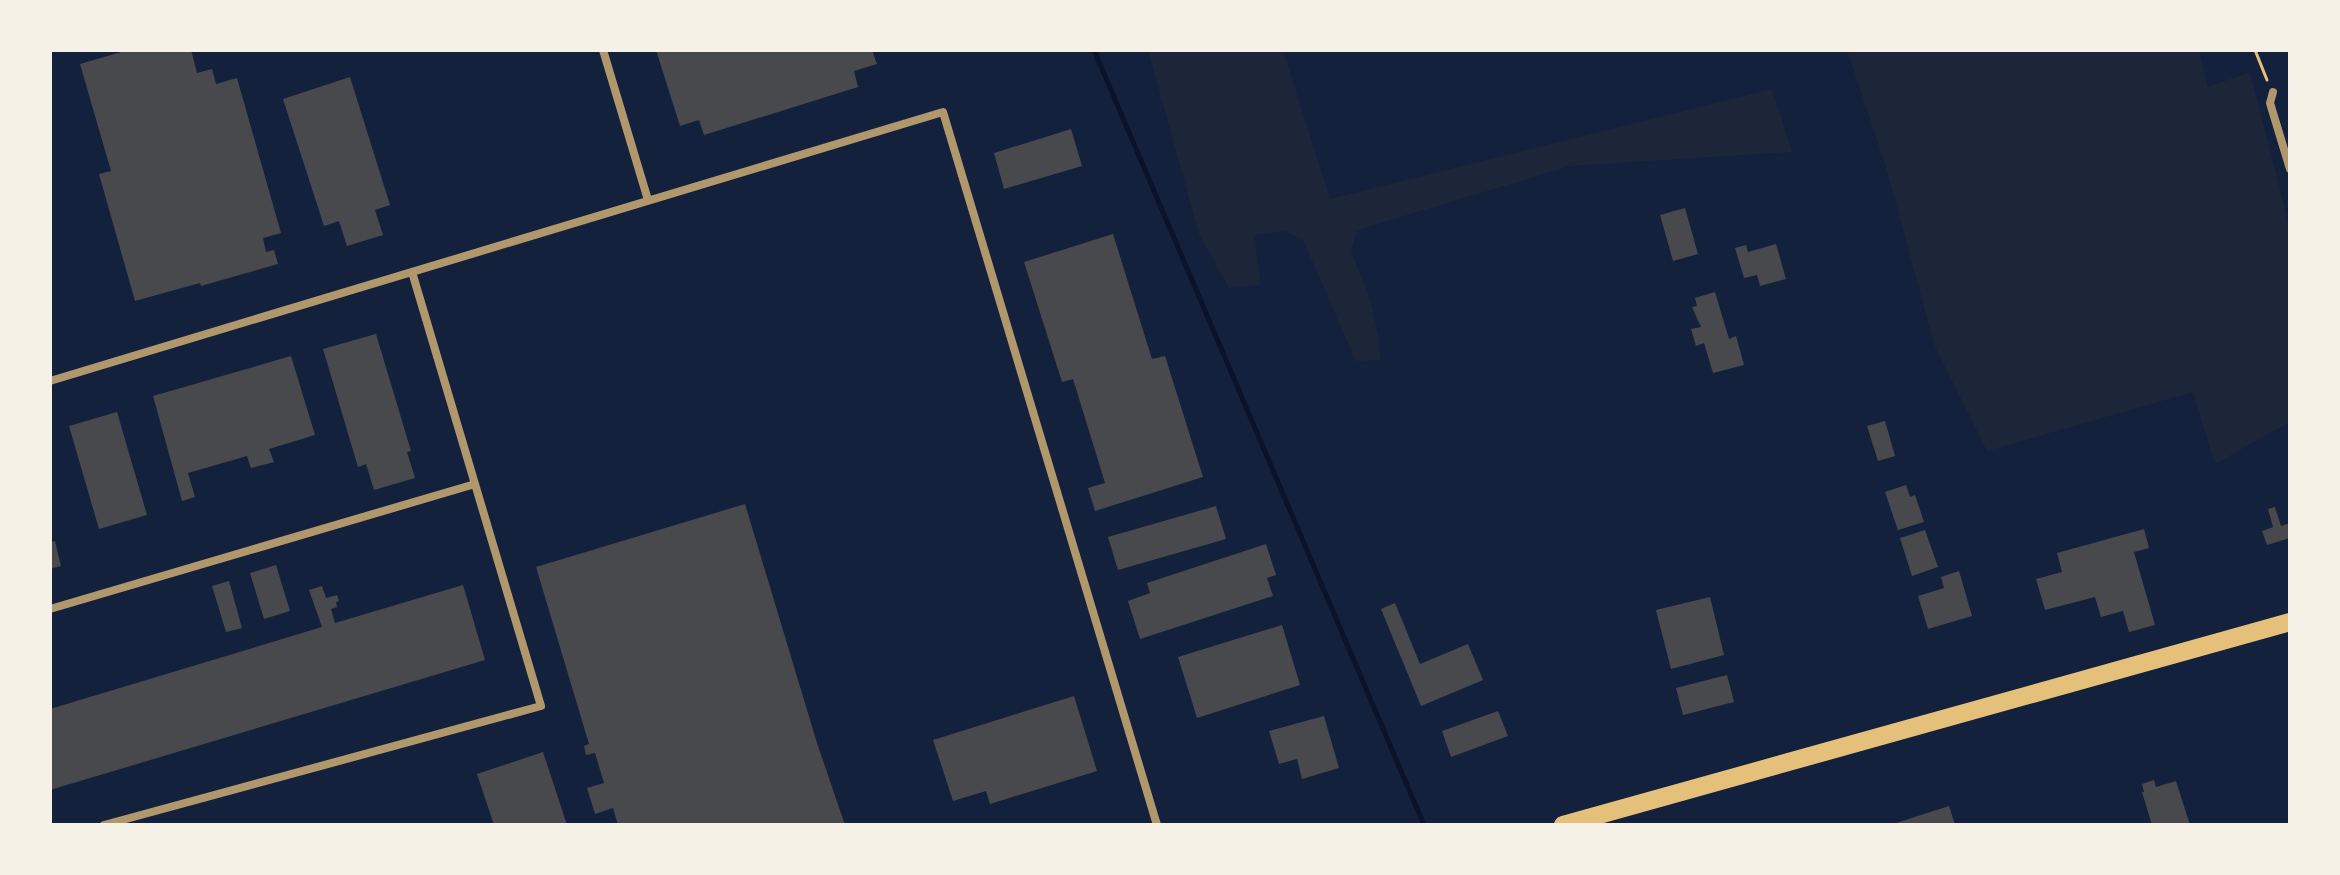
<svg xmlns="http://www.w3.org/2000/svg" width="2340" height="875" font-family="Ubuntu,sans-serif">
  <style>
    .green { fill: #1d2539 }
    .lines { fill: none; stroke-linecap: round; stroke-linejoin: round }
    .stream { stroke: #0b132b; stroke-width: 5 }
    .building { fill: #48494c }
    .path { stroke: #e5c07b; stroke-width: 3 }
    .minor { stroke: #b1986c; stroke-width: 8 }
    .primary { stroke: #e5c07b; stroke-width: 18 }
  </style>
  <rect width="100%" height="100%" fill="#14213d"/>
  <!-- green -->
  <path class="green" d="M1148,50H1283L1330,199L1772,89L1792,152L1570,166L1357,230L1351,251L1370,299L1378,335L1380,360L1356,361L1303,240L1285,231L1254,235L1261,285L1229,288L1199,234Z
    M1847,50H2199L2208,87L2250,72L2290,228V422L2215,464L2193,392L1987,451L1934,344L1887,170Z"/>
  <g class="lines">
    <!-- stream -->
    <path class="stream" d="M1094,50L1424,825"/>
  </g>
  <!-- building -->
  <path class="building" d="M128,50H191L197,73L212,69L216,84L237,78L281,233L263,238L266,252L274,250L278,264L201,286L200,283L135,301L99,174L111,171L80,64Z
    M656,50H872L877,64L854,71L858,87L704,135L699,120L680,126Z
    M350,77L390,205L375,210L383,235L347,246L339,221L324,226L283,99Z
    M1071,129L1082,166L1004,189L994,153Z
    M1685,208L1698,254L1673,261L1660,215Z
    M1113,234L1152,359L1165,356L1203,477L1095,511L1088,488L1105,483L1073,379L1062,382L1024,262Z
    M1776,244L1786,279L1760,286L1757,275L1744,278L1735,248L1746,245L1748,252Z
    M1715,292L1729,339L1736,336L1744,365L1713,373L1704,343L1696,346L1691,329L1701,327L1692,307L1697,306L1695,298Z
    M376,334L411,451L407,452L415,478L374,490L366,464L358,467L323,349Z
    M291,356L315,435L269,449L274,462L251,468L247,456L188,473L195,497L182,501L153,396Z
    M117,412L147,515L99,529L69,426Z
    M1885,421L1895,456L1878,461L1867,426Z
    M1906,485L1910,497L1915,495L1924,522L1898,530L1885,492Z
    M745,504L817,743L845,825H618L613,808L595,814L587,788L604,783L595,753L586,755L584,746L589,744L536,567Z
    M1216,506L1226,539L1118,570L1108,537Z
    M2275,507L2281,526L2290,523V538L2267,545L2262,531L2273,527L2268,509Z
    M2144,529L2149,548L2134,552L2155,625L2129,632L2123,611L2101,617L2095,597L2045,610L2036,579L2062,572L2057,553Z
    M1925,530L1938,567L1912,576L1900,538Z
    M55,541L61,566L50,569V542Z
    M1266,544L1276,575L1267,578L1273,596L1140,639L1128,601L1150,593L1147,583Z
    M276,565L290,611L264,619L250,573Z
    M1959,571L1972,616L1928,629L1918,596L1944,588L1941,577Z
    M229,581L242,628L226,632L212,586Z
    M463,585L485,660L50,790V709L322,627L309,590L322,586L326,598L337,595L339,601L336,602L337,607L331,609L335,623Z
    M1710,597L1724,655L1671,669L1656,610Z
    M1395,603L1420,664L1468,644L1483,680L1421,706L1381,609Z
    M1282,625L1300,685L1197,718L1178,657Z
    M1727,675L1734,702L1683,715L1676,688Z
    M1074,696L1097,771L990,804L986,791L953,801L933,740Z
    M1498,711L1508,736L1451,757L1442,731Z
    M1324,716L1339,768L1302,779L1297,759L1279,764L1269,731Z
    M543,752L567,825H494L477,774Z
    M2154,780L2156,787L2176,781L2190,825H2152L2142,792H2144L2142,784Z
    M1949,806L1955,825H1893V824Z"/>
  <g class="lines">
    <!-- path -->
    <path class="path" d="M2255,50L2267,80"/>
    <!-- minor -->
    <path class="minor" d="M603,50L648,200
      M2273,92L2270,103L2290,169
      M50,381L943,112L1157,825
      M50,609L475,484
      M104,825L541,706L412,272"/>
    <!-- primary -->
    <path class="primary" d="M1563,825L2290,622"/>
  </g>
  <!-- border -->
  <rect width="2340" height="875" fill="none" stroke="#f6f1e7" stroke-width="104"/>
</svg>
